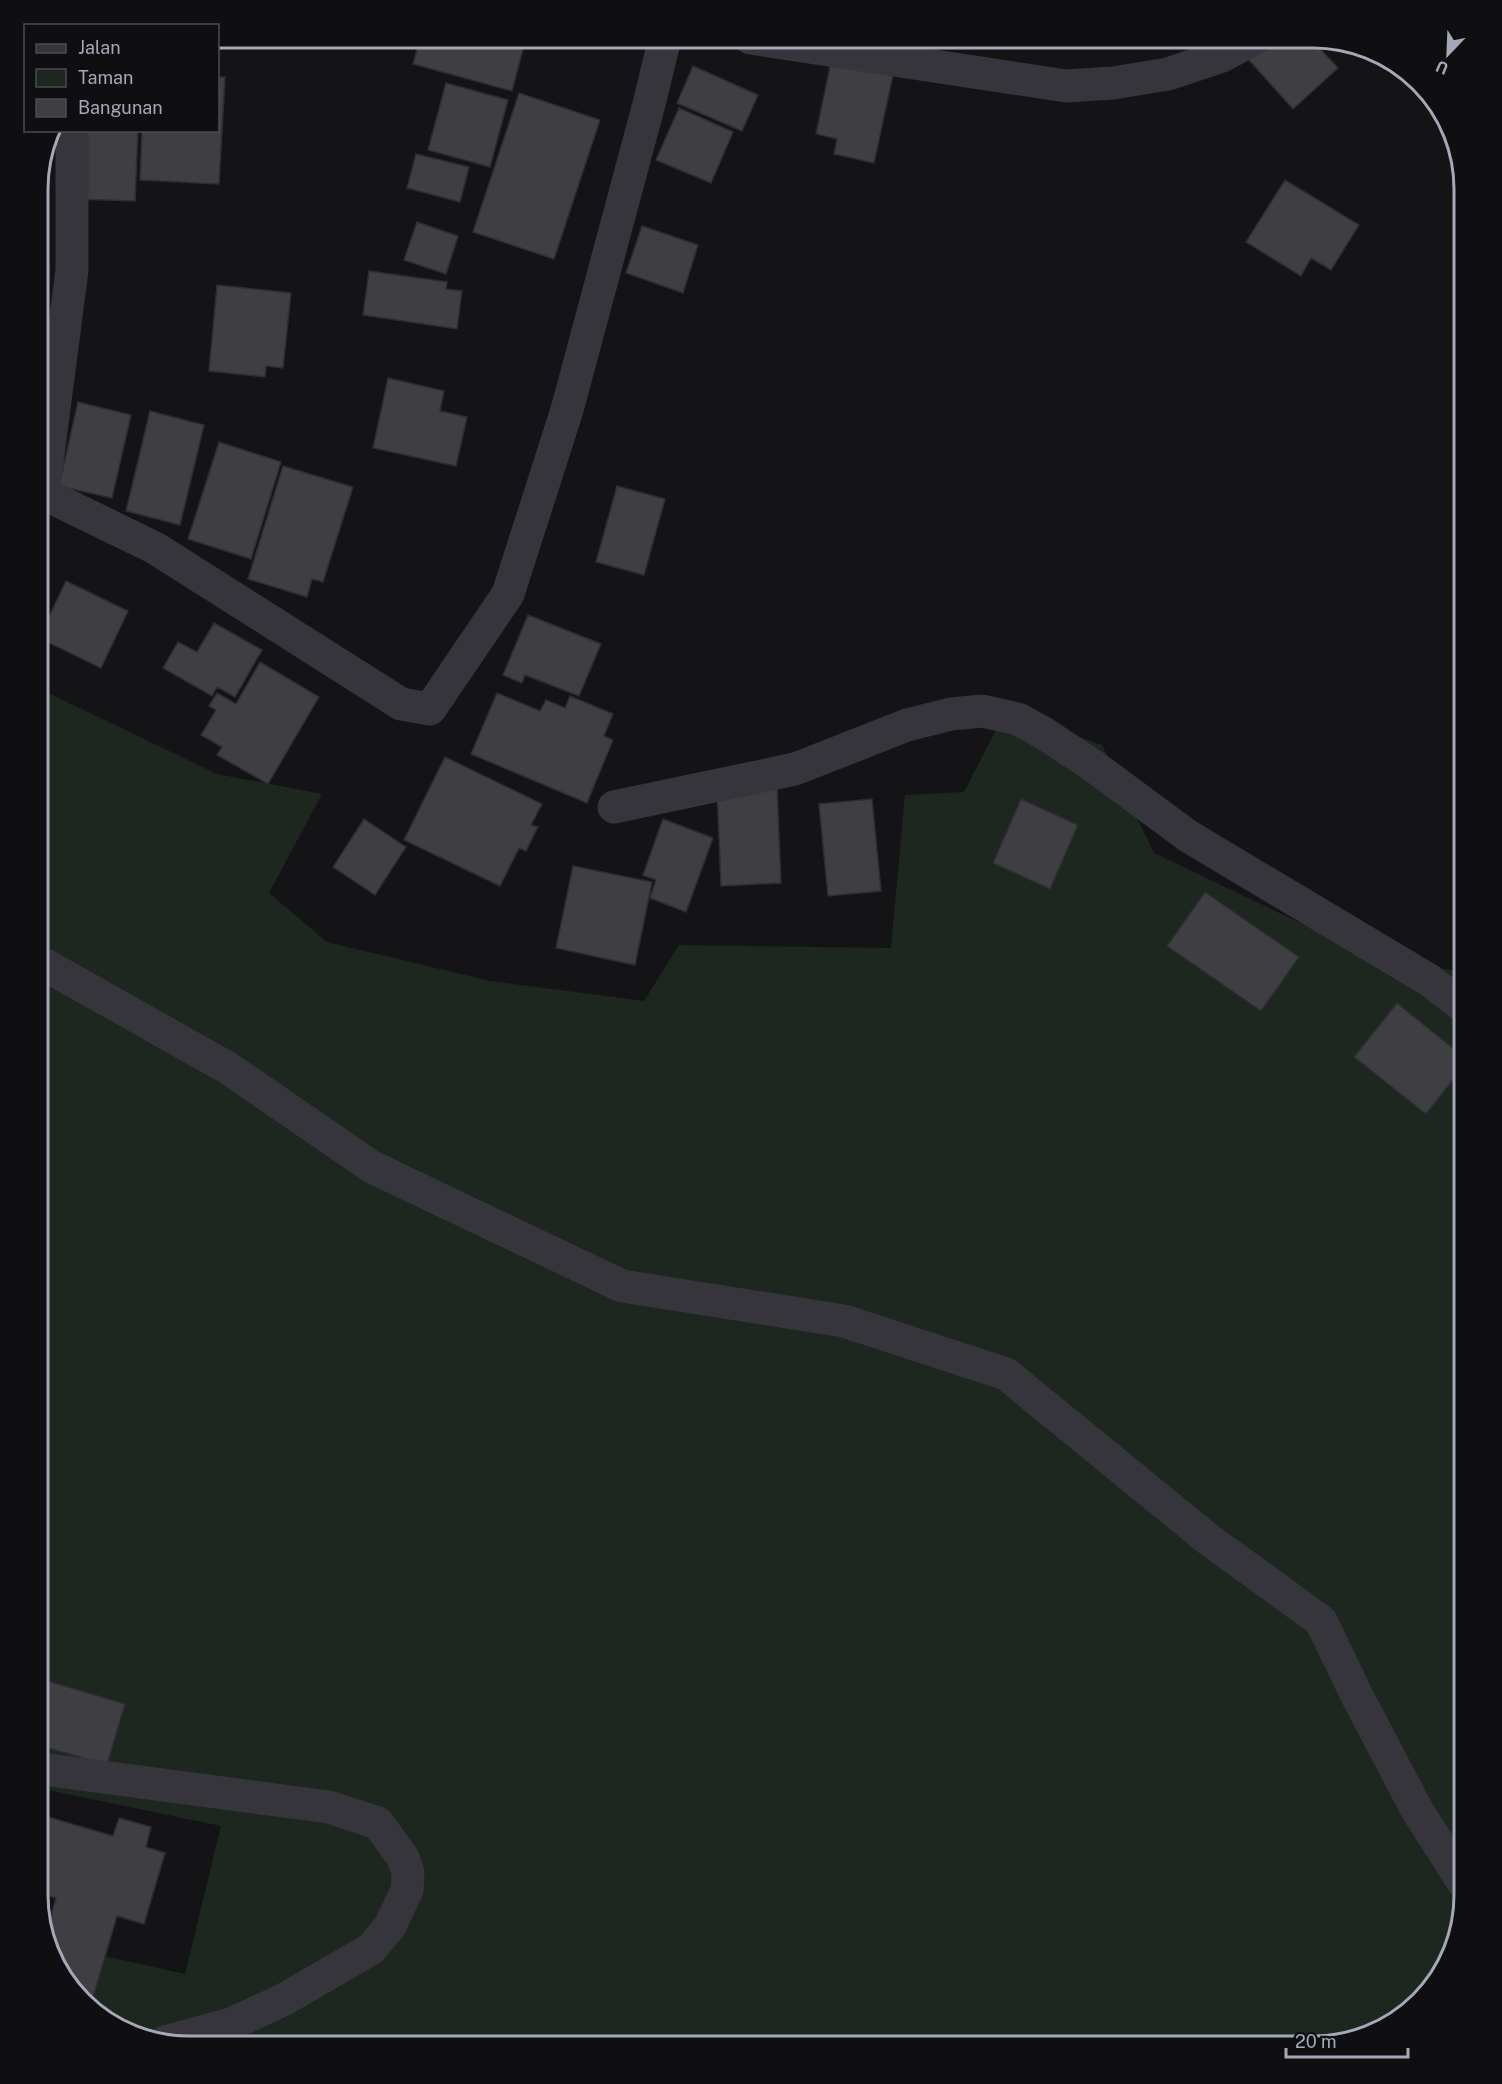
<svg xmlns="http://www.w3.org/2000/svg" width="1502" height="2084" font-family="'Public Sans',sans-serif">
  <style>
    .green { fill: #1e2620 }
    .building { fill: #3e3e43; stroke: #2e2e32; stroke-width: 1.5 }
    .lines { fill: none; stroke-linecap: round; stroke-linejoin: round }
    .minor { stroke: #35353b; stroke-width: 33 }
    .rim { fill: none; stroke: #a5a8b7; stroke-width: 3 }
  </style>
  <rect width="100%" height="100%" fill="#141416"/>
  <!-- green -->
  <path class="green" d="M38,688L217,774L322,794L269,893L327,942L490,981L644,1001L679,945L891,948L905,795L964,792L1006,710L1102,745L1154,853L1355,949L1464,973V1896L1444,1971L1389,2026L1314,2046H179L113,2026L58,1971L51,1944L185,1974L221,1826L38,1788Z"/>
  <!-- building -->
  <path class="building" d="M420,38H526L512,91L413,64Z
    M1274,38H1310L1338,68L1293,109L1249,60Z
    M831,62L893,75L874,163L834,154L837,139L816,134Z
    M693,66L758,95L742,131L677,103Z
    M218,77H225L219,184L140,180L142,130H218Z
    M446,83L508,100L490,167L428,150Z
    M519,93L600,120L554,259L473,232Z
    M679,108L733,132L711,183L656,160Z
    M78,130H138L135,201L76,199Z
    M416,154L469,167L460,202L407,188Z
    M1285,180L1359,225L1331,270L1311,258L1301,276L1246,242Z
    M417,222L458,236L446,274L404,260Z
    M642,226L698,245L683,293L626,273Z
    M369,271L447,282L446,289L462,291L457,329L363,315Z
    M217,285L291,293L283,368L266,366L265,377L209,371Z
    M388,378L444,391L440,411L467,417L456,466L373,448Z
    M78,402L131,415L112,498L59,486Z
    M150,411L204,425L180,525L126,511Z
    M219,442L281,462L251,559L188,539Z
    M283,466L353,487L323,582L312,579L307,597L248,579Z
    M617,486L665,499L644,575L596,562Z
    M66,581L128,611L101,668L39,638Z
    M528,615L601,644L579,696L525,675L522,683L503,675Z
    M214,623L262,650L235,697L217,687L212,696L163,668L178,642L197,652Z
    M260,662L319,697L268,784L217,755L222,747L201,735L216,710L209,706L217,693L236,704Z
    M497,693L540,711L546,700L565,708L570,696L613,714L604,736L613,740L587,803L471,754Z
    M445,757L542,804L531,825L538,827L526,851L519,848L500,886L404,840Z
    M777,786L781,883L721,886L717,789Z
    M872,799L881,891L828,896L819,804Z
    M1021,799L1078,825L1050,889L993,863Z
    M364,819L406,847L375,895L333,867Z
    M663,819L713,838L686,912L650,898L656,880L643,875Z
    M573,866L652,882L635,965L556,948Z
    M1205,892L1299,957L1261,1011L1167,946Z
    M1397,1003L1464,1057V1066L1426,1114L1354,1057Z
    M38,1678L125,1704L107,1765L38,1745Z
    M48,1817L113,1836L119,1818L151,1827L146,1847L165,1853L144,1924L117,1916L91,2004L58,1971L47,1930L56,1898L38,1893V1853Z"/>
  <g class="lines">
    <!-- minor -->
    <path class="minor" d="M750,38L1066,86L1113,83L1168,74L1222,56L1256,38
      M38,491L155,548L401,704L430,709L508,594L567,410L649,104L665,38
      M43,493L72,270V130
      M614,807L795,769L907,725L951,714L982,711L1018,719L1045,734L1092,765L1188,836L1429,980L1464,1007
      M38,961L228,1068L372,1167L622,1286L844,1321L1006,1374L1208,1539L1321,1621L1356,1694L1417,1810L1464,1884
      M50,1770L329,1807L378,1823L403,1858L408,1873L407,1890L390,1926L371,1949L283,2000L231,2024L165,2042"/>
  </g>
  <!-- crop -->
  <path d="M0 0H1502V2084H0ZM189 48H1313A141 141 0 0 1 1454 189V1895A141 141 0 0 1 1313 2036H189A141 141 0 0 1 48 1895V189A141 141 0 0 1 189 48Z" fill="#0f0f11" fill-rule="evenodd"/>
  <path class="rim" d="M189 48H1313A141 141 0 0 1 1454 189V1895A141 141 0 0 1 1313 2036H189A141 141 0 0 1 48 1895V189A141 141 0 0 1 189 48Z"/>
  <!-- legend -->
  <rect x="24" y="24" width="195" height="108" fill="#0f0f11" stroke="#4b4c53" stroke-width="1.5"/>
  <rect x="36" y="44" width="30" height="9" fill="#35353b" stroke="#4b4c53" stroke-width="1.5"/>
  <text x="78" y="54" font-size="18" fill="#a5a8b7">Jalan</text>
  <rect x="36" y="69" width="30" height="18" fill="#1e2620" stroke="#4b4c53" stroke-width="1.5"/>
  <text x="78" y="84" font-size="18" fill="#a5a8b7">Taman</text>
  <rect x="36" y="99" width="30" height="18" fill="#3e3e43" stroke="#4b4c53" stroke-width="1.5"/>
  <text x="78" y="114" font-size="18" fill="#a5a8b7">Bangunan</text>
  <!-- north arrow -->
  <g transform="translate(1448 54) rotate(203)" stroke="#0f0f11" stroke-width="4.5" paint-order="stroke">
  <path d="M0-4.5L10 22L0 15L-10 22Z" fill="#a5a8b7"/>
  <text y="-9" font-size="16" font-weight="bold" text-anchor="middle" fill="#a5a8b7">U</text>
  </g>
  <!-- scale -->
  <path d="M1286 2048v9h122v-9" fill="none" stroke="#a5a8b7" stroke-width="3"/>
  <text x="1295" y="2048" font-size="18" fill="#a5a8b7" stroke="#0f0f11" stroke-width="4.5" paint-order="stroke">20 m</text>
</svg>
